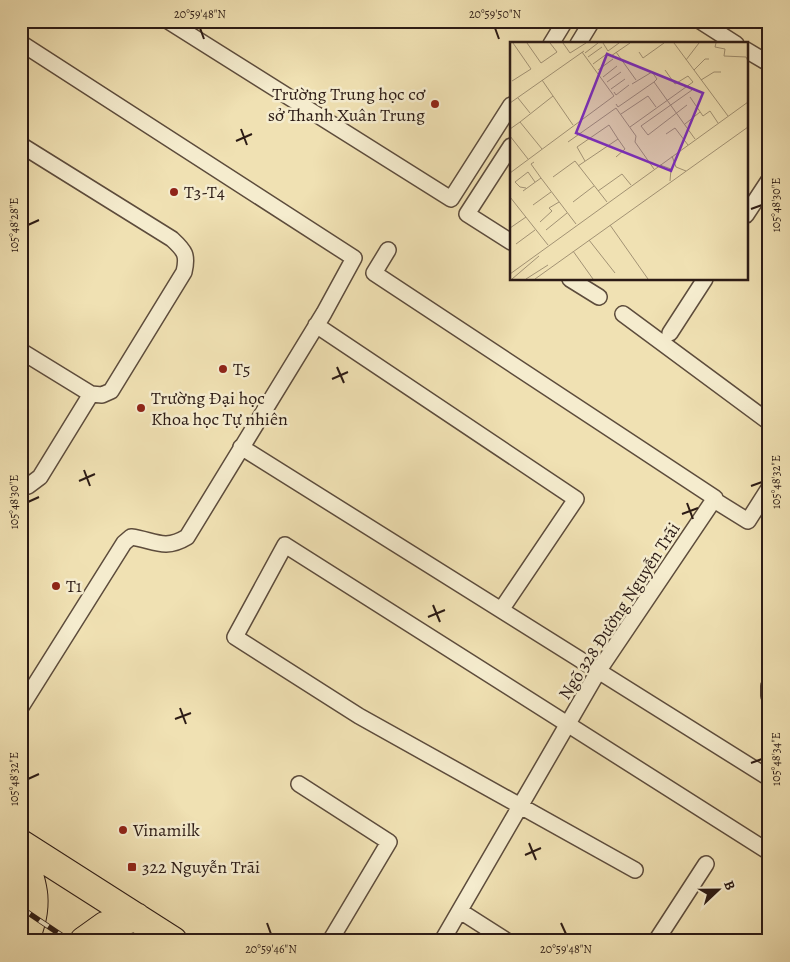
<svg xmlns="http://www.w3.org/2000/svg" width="790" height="962" font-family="Alegreya,serif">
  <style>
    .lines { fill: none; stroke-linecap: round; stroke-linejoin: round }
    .lane-casing { stroke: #5d4c3c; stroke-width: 18 }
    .primary-casing { stroke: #2c1b15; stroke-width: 30 }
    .lane { stroke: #f5ecce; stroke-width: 15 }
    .primary { stroke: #f0e1b3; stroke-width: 28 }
    .rail-casing { stroke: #2c1b15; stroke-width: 5.5 }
    .rail { stroke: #f5ecce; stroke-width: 4; stroke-dasharray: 11; stroke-linecap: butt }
    .ticks { fill: none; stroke: #2c1b15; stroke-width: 2 }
    .poi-dot { fill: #8f2418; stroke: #f5ecce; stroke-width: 2 }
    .labels { text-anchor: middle; stroke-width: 5; stroke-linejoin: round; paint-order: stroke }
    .poi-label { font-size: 18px; fill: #2c1b15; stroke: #f5ecce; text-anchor: start }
    .street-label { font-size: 18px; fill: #2c1b15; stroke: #f5ecce }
    .inset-road { fill: none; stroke: #a29274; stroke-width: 1 }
    .view { fill: #7b2cbf; fill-opacity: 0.15; stroke: #7b2cbf; stroke-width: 2.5 }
    .inset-edge { fill: none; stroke: #2c1b15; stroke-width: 2.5 }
    .neatline { fill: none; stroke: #2c1b15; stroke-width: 2 }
    .ticks-label { font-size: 12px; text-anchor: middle; fill: #2c1b15 }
  </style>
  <rect width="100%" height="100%" fill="#f0e1b3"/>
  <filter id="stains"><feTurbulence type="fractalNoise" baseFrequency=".004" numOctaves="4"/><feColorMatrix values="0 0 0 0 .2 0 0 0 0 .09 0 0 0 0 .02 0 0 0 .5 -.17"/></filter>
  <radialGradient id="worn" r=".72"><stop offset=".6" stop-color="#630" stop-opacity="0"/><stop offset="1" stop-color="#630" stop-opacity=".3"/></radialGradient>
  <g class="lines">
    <defs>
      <path id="lane" d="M168,21L451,199L511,105
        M700,21L736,44
        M21,43L354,258L324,313L187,537C164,551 154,540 131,537L124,543L21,707
        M551,44L565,21
        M578,44L592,21
        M746,50L768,63
        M21,145L172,239C185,251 188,255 184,272L111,391L102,395L91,394L21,351
        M511,146L467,214L511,242
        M746,215L769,180
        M388,250L374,273L715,498L599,670L442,941
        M570,279L599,297
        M623,314L769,422
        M316,325L576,499L501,610
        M670,333L705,279
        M241,447L769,778
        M21,487L28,486L40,477L91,394
        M714,500L748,521L769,488
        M769,686V696
        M299,784L389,842L330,941
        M635,870L359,716L235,637L285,545L769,852
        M460,911L507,941
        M656,941L706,864"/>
      <path id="primary" d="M21,844L173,941
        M21,851C34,886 40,906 24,941
        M84,941L105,926L136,917"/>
    </defs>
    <!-- lane casing -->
    <use href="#lane" class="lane-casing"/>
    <!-- primary casing -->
    <use href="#primary" class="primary-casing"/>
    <!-- lane -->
    <use href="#lane" class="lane"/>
    <!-- primary -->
    <use href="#primary" class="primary"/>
    <defs>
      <path id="rail" d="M21,908L70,941
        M21,932L35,941"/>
    </defs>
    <!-- rail casing -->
    <use href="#rail" class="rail-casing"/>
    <!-- rail -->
    <use href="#rail" class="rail"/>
  </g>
  <!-- ticks -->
  <path class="ticks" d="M200,28L204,39M495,28L499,39M241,129L247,145M236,141L252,134M751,209L762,205M28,225L39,220M337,367L344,383M332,379L348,372M84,470L90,486M79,481L95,474M751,486L762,482M28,502L39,497M687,503L693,519M682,514L698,508M433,605L440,622M428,617L445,610M180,708L186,724M175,719L191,713M751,763L762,759M28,779L39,774M529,843L536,860M525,855L541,848M267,923L271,934M561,923L566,934"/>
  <!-- markers -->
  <g class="poi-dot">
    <circle cx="435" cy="104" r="5"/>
    <circle cx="174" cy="192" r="5"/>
    <circle cx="223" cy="369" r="5"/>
    <circle cx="141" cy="408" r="5"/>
    <circle cx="56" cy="586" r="5"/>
    <circle cx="123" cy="830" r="5"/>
    <rect x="127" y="862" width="10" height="10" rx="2.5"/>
  </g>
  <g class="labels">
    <!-- poi labels -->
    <g class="poi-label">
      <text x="425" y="100" text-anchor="end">Trường Trung học cơ<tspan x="425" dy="21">sở Thanh Xuân Trung</tspan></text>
      <text x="184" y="198">T3-T4</text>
      <text x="233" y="375">T5</text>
      <text x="151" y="404">Trường Đại học<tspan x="151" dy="21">Khoa học Tự nhiên</tspan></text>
      <text x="66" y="592">T1</text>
      <text x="133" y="836">Vinamilk</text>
      <text x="142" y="873">322 Nguyễn Trãi</text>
    </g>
    <!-- street labels -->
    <g class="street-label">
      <text transform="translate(619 611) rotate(-57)" y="6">Ngõ 328 Đường Nguyễn Trãi</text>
    </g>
  </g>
  <!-- overview -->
  <g transform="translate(510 42)">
    <rect width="238" height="238" fill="#f0e1b3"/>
    <path class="inset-road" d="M17,1L31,21L47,10L40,1M53,1L60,11L76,1M93,1L98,9L109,1M164,1L218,74M206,1L205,5L215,7L214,14L236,15L238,19M106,10L126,38M129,10L133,16L154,1M75,11L88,1M101,14L120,1M78,15L92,5M176,18L189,1M83,22L98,11M88,28L103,17M184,28L195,17H199M93,35L107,24M32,38L63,83M191,38L204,30H211M2,39L21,27L3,1M97,40L111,30M122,42L142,30L147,37L144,40M101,47L115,37M104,50L106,53L119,43M180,55L193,74L200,69L208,81M8,56L20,71M0,61L74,9M106,62L108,65L144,40L185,97M177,63L138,93L131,84L182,48L178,43M111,72L138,54L146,65M10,80L43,54M175,82L190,70M120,85L183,40L178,34L165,42L155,28M0,87L10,80L32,107M156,92L165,86L178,103M0,94L18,117M58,100L106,66L126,94L125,100L144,127M162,114L166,125L176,129M106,115L115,107L108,97M24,120L21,122L31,136M150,123L161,127L160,139M68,124L108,97L99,83L67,105L75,119M0,131L104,54L72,10M43,135L65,119L97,160M16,146L10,145L5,140L18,130L25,140M13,149L31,136L66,182M88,149L112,132L121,143M0,155L38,203M63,160L84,144M23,163L41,150M30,180L42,169L39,166L49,160M100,183L138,237M0,186L16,175M36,188L57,171M79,198L105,231M6,202L25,188M63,209L83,237M0,232L238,60M2,237L29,214M16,237L38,223M25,237L238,85"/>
    <path class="view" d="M97,12L193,51L161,129L66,91Z"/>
    <rect width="238" height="238" class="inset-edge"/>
  </g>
  <!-- margin -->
  <rect width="790" height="962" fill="none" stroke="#f0e1b3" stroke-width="55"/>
  <!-- north arrow -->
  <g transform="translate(718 890) rotate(68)" stroke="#f5ecce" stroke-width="4" paint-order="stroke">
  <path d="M0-4L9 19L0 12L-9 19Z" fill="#2c1b15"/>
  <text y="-8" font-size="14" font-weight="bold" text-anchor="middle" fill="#2c1b15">B</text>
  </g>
  <rect x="28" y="28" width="734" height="906" class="neatline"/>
  <g class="ticks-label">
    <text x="200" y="18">20°59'48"N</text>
    <text x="495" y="18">20°59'50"N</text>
    <text transform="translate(776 205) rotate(-90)" y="4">105°48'30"E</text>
    <text transform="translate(14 225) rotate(-90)" y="4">105°48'28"E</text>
    <text transform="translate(776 482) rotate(-90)" y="4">105°48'32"E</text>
    <text transform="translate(14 502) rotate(-90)" y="4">105°48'30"E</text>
    <text transform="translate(776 759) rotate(-90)" y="4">105°48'34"E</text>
    <text transform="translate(14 779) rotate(-90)" y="4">105°48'32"E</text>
    <text x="271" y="953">20°59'46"N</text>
    <text x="566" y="953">20°59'48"N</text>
  </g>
  <rect width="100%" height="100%" filter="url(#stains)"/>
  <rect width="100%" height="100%" fill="url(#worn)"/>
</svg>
